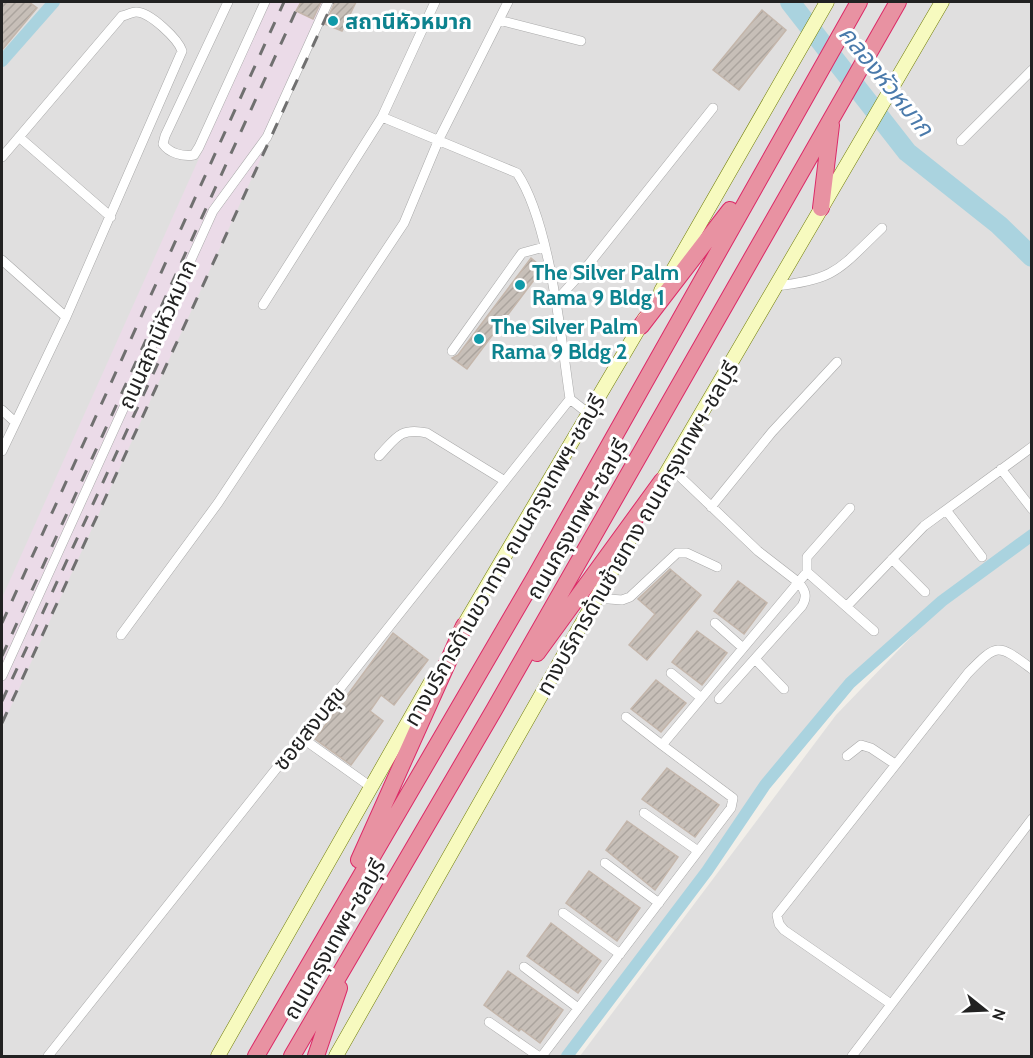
<svg xmlns="http://www.w3.org/2000/svg" width="1033" height="1058" font-family="Cabin,'Noto Sans Thai',sans-serif">
  <style>
    .residential { fill: #e0dfdf }
    .industrial { fill: #ebdbe8 }
    .lines { fill: none; stroke-linecap: round; stroke-linejoin: round }
    .canal { stroke: #aad3df; stroke-width: 12 }
    .river { stroke: #aad3df; stroke-width: 20 }
    .building { fill: url(#building-hatch); stroke: #c4b6ab; stroke-width: 1.5 }
    .street-casing { stroke: #a9a9a9; stroke-width: 10 }
    .secondary-casing { stroke: #707d05; stroke-width: 15 }
    .highway-casing { stroke: #dc2a67; stroke-width: 18 }
    .street { stroke: #fff; stroke-width: 9 }
    .secondary { stroke: #f7fabf; stroke-width: 14 }
    .highway { stroke: #e892a2; stroke-width: 16 }
    .rail { stroke: #707070; stroke-width: 3; stroke-dasharray: 12 12; stroke-linecap: butt }
    .culture-dot { fill: #0f9aa8; stroke: #fff; stroke-width: 2 }
    .labels { text-anchor: middle; stroke-width: 6; stroke-linejoin: round; paint-order: stroke }
    .culture-label { font-size: 22px; font-weight: bold; fill: #0d838f; stroke: #fff; text-anchor: start }
    .street-label { font-size: 22px; fill: #222; stroke: #fff }
    .water-label { font-size: 24px; font-style: italic; fill: #4a7aab; stroke: #fff }
  </style>
  <defs>
    <pattern id="building-hatch" width="6" height="6" patternUnits="userSpaceOnUse" patternTransform="scale(1.5)"><rect width="6" height="6" fill="#c7bfb8"/><path d="M-1 1l2-2M0 6l6-6M5 7l2-2" fill="none" stroke="#aba49e"/></pattern>
  </defs>
  <rect width="100%" height="100%" fill="#f2efe9"/>
  <!-- residential -->
  <path class="residential" d="M2,2H1031V1056H580L836,715L915,633L854,687L769,789L711,874L574,1056H2Z"/>
  <!-- industrial -->
  <path class="industrial" d="M269,2H332L2,726V598Z"/>
  <g class="lines">
    <!-- canal -->
    <path class="canal" d="M2,61L54,2
      M567,1056L707,871L765,785L850,683L942,601L1032,535"/>
    <!-- river -->
    <path class="river" d="M790,2L907,152L999,225L1032,257"/>
  </g>
  <!-- building -->
  <path class="building" d="M2,2H29L37,8L2,50Z
    M301,2H321L313,19L296,11Z
    M335,2H356L342,31L325,24Z
    M762,10L786,30L739,90L713,70Z
    M531,258L543,268L467,369L452,358L458,355Z
    M670,569L701,595L647,660L629,645L655,614L638,599Z
    M738,581L767,603L744,634L714,611Z
    M697,631L727,653L702,685L672,662Z
    M393,633L428,660L394,705L381,695L370,711L383,721L351,765L315,739Z
    M656,680L686,703L661,732L631,709Z
    M667,768L719,805L695,837L642,799Z
    M627,821L678,857L655,890L606,850Z
    M589,871L640,908L617,941L566,903Z
    M551,923L601,961L578,993L527,956Z
    M508,971L563,1010L540,1043L521,1029L519,1031L484,1005Z"/>
  <g class="lines">
    <defs>
      <path id="street" d="M228,2L165,136L163,144C169,153 183,157 194,155L199,147L265,2
        M435,2L382,117L517,173C550,222 561,338 570,399L589,414
        M499,20L581,41
        M19,137L111,217
        M961,141L1032,70
        M2,157L122,16C127,15 132,12 136,12C150,12 178,39 182,51L66,317L2,451
        M2,260L66,317
        M775,286C836,280 839,269 882,228
        M555,302L585,269L713,108
        M263,305L382,117
        M452,351L522,253L544,247
        M2,410L15,422
        M379,456C396,438 400,427 427,433L505,481
        M671,468L758,551L798,582C805,590 808,596 802,606L719,699
        M1001,469L1032,509
        M711,507L772,432L837,362
        M850,508L807,557V572L874,631
        M946,510L982,557
        M892,559L925,592
        M596,598L622,600L630,597L677,553H687L717,567
        M848,605L924,526L1032,447
        M715,623L743,648
        M121,635L218,503L404,223L439,139L508,2
        M756,660L784,689
        M671,673L700,697
        M2,676L213,211L267,137L328,2
        M626,717L662,745
        M302,738L371,787
        M847,756L861,745L871,748L895,764
        M644,813L698,851
        M605,863L659,903
        M563,913L620,954
        M524,967L578,1008
        M891,1004L784,930L779,924L777,915L968,673C998,642 998,644 1032,669
        M489,1022L538,1056
        M48,1056L570,399
        M542,1056L731,808L733,798L662,745L807,572
        M852,1056L1032,819"/>
      <path id="secondary" d="M661,291L827,2
        M657,489L942,2
        M458,635L645,318
        M218,1056L432,680
        M336,1056L635,530"/>
      <path id="highway" d="M821,208L831,125
        M641,326L730,210
        M537,653L662,481
        M359,860L464,626
        M256,1056L535,577L859,2
        M292,1056L494,710L898,2
        M316,1056L339,988"/>
    </defs>
    <!-- street casing -->
    <use href="#street" class="street-casing"/>
    <!-- secondary casing -->
    <use href="#secondary" class="secondary-casing"/>
    <!-- highway casing -->
    <use href="#highway" class="highway-casing"/>
    <!-- street -->
    <use href="#street" class="street"/>
    <!-- secondary -->
    <use href="#secondary" class="secondary"/>
    <!-- highway -->
    <use href="#highway" class="highway"/>
    <!-- rail -->
    <path class="rail" d="M2,623L284,2
      M2,656L300,2
      M2,701L159,361
      M2,723L333,2"/>
  </g>
  <!-- markers -->
  <g class="culture-dot">
    <circle cx="333" cy="21" r="6"/>
    <circle cx="520" cy="285" r="6"/>
    <circle cx="479" cy="339" r="6"/>
  </g>
  <g class="labels">
    <!-- culture labels -->
    <g class="culture-label">
      <text x="345" y="29">สถานีหัวหมาก</text>
      <text x="532" y="280">The Silver Palm<tspan x="532" dy="25">Rama 9 Bldg 1</tspan></text>
      <text x="491" y="334">The Silver Palm<tspan x="491" dy="25">Rama 9 Bldg 2</tspan></text>
    </g>
    <!-- street labels -->
    <g class="street-label">
      <text transform="translate(157 334) rotate(-66)" y="8">ถนนสถานีหัวหมาก</text>
      <text transform="translate(577 519) rotate(-60)" y="8">ถนนกรุงเทพฯ-ชลบุรี</text>
      <text transform="translate(637 528) rotate(-60)" y="8">ทางบริการด้านซ้ายทาง ถนนกรุงเทพฯ-ชลบุรี</text>
      <text transform="translate(504 560) rotate(-60)" y="8">ทางบริการด้านขวาทาง ถนนกรุงเทพฯ-ชลบุรี</text>
      <text transform="translate(309 728) rotate(-51)" y="8">ซอยสงบสุข</text>
      <text transform="translate(334 939) rotate(-60)" y="8">ถนนกรุงเทพฯ-ชลบุรี</text>
    </g>
    <!-- water labels -->
    <g class="water-label">
      <text transform="translate(886 81) rotate(51)" y="8">คลองหัวหมาก</text>
    </g>
  </g>
  <!-- border -->
  <rect width="1033" height="1058" fill="none" stroke="#222222" stroke-width="6"/>
  <!-- north arrow -->
  <g transform="translate(985 1010) rotate(108)" stroke="#ffffff" stroke-width="4.5" paint-order="stroke">
  <path d="M0-4.5L10 22L0 15L-10 22Z" fill="#222222"/>
  <text y="-9" font-size="16" font-weight="bold" text-anchor="middle" fill="#222222">N</text>
  </g>
</svg>
